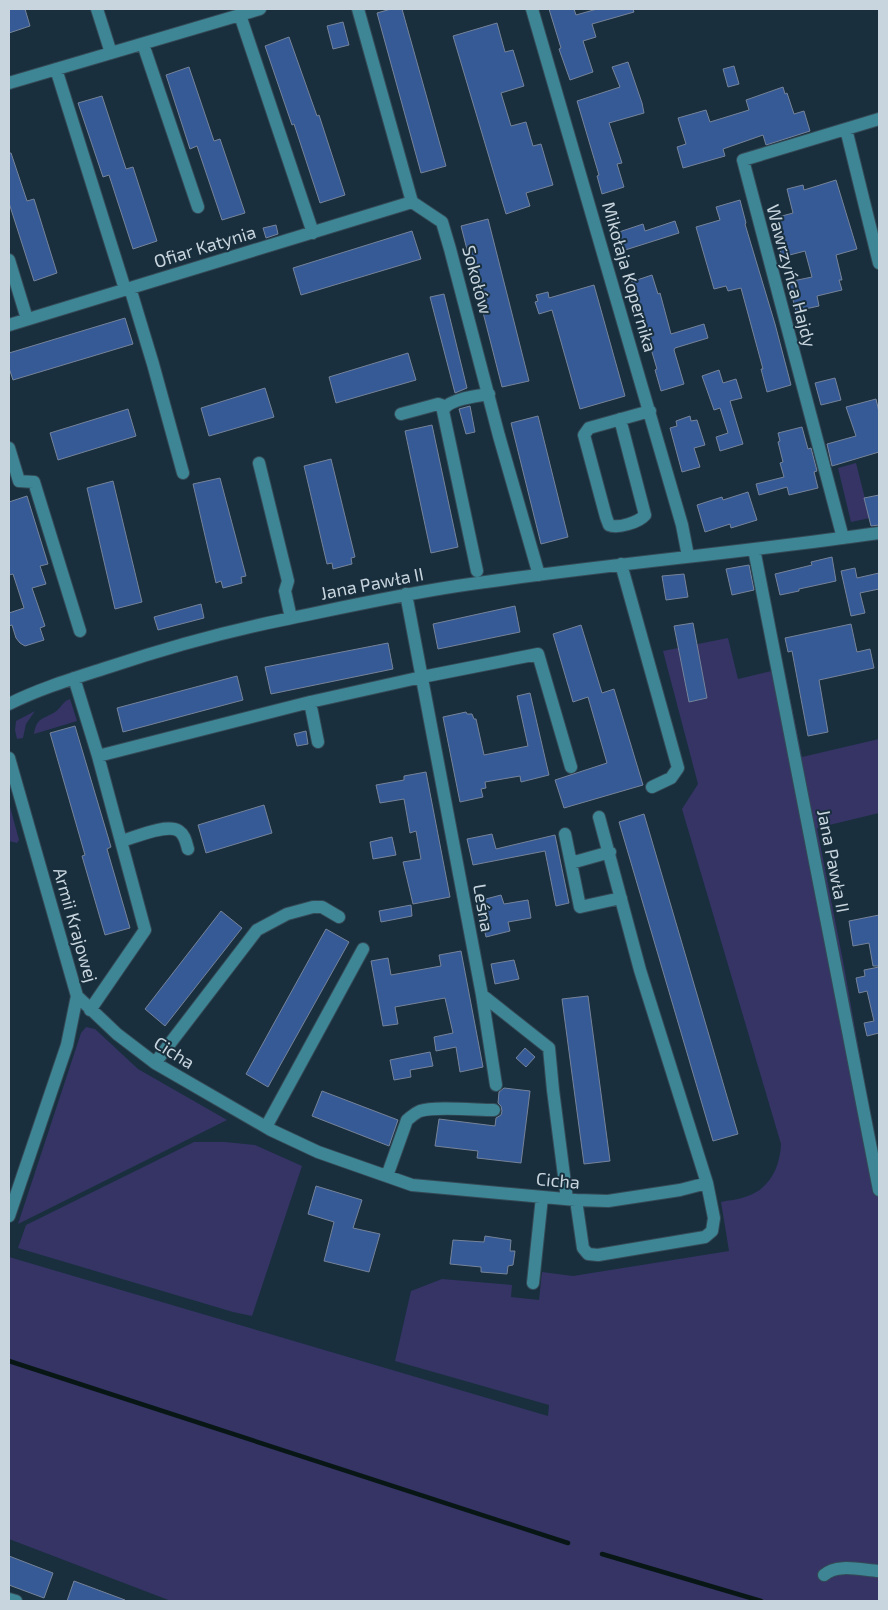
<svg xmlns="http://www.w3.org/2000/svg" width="888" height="1610" font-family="'Exo 2',sans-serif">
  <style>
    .green { fill: #353465 }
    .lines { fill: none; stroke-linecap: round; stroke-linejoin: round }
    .stream { stroke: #081716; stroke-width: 4.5 }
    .building { fill: #365a96; stroke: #75839a }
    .minor-casing { stroke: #354a57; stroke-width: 14 }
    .minor { stroke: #3e8695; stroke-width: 12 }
    .labels { text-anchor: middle; stroke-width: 4; stroke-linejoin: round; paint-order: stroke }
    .street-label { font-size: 18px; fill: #c8d5de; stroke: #192f3d }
  </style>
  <rect width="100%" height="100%" fill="#192f3d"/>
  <!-- green -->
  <path class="green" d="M856,463L870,518L851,522L838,468Z
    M728,638L738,679L784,668L802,757L879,739V813L817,828L843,961L879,1163V1601H171L9,1539V1257L548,1416L549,1405L395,1361L411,1291L442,1279L512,1285L511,1297L539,1300L542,1272L573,1276L729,1251L721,1202C729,1200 737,1200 745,1197C769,1190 780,1168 781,1144L682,809L698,784L663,651Z
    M70,699L77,721L34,734C37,717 42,720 55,712C61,708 63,701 70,699Z
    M35,711L26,724L23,738L17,739L15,730L16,721Z
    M9,803L19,840L17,843L9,841Z
    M86,1027L95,1029L138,1069L227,1120L18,1224L81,1033Z
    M194,1142H225L255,1145L302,1166L252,1316L233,1312L18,1248L26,1225Z"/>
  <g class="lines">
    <!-- stream -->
    <path class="stream" d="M9,1361L568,1543
      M602,1554L761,1601"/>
  </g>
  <!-- building -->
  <path class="building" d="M9,9H25L30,26L9,33Z
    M391,9H402L446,166L421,173L377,13Z
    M549,9H574L576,15L597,9H633L634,12L592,24L596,37L583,41L593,72L570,80L559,49L561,48Z
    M343,22L349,45L333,49L327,26Z
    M497,23L505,52L513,50L524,86L501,93L511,126L526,122L533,146L541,144L553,185L526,193L530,206L506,214L453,36Z
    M289,37L317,116L319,115L345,195L320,203L294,124L292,125L265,46Z
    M628,62L642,103L644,113L609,123L622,163L617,164L624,187L602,194L597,176L599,175L577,101L620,87L612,67Z
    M734,66L739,84L728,87L723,69Z
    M189,67L214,141L220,139L245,213L222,220L197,146L190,149L166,75Z
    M783,87L785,94L787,93L794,114L804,111L810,131L766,145L763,135L723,149L725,156L683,168L677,147L686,144L678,118L706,110L710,122L749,110L746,100Z
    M102,96L126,169L133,167L157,241L133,249L109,175L103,177L78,103Z
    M9,153H11L27,201L34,199L57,273L34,281L9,203Z
    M836,180L857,249L836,255L842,280H839L842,290L817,296L819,306L796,311L788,282L812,277L805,251L782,257L771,219L793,213L787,189L803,185L804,190Z
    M740,200L746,223L745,224L775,324L791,385L767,392L761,369H763L741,288L728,291L726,286L714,289L696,227L720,220L716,207Z
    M488,219L529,381L502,387L461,226Z
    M675,221L679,233L622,251L616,233L643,224L645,231Z
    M276,225L278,234L266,238L263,228Z
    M412,231L421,259L301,295L293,268Z
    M652,275L658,294L660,293L671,334L704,324L708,338L675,348L674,350L684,384L661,391L655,370L657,369L631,282Z
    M594,285L625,396L580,409L552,310L539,314L535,302L538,301L536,295L548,292L549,298Z
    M444,294L467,388L455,393L430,297Z
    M125,318L133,344L13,380L9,368V353Z
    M408,353L416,380L336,403L329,377Z
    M719,370L723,383L736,379L742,398L730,401L743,444L720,451L716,437L728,433L720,408L714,410L702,376Z
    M835,378L841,400L821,405L815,383Z
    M265,388L274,417L209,436L201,408Z
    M876,399L879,412V452L832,466L827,444L856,436L846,407Z
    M470,406L475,432L466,434L459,409Z
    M128,409L136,436L58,460L50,433Z
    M538,416L568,537L541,544L511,423Z
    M690,416L691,421L697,420L705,445L694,448L700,467L682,472L670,428L677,426L676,421Z
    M432,425L458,547L431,553L405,431Z
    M802,427L808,449L811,448L817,471L814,472L818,488L789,495L787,487L759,495L756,484L784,477L780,463L783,462L778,442L780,441L778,433Z
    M331,459L355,557L351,558L352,564L333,569L332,563L327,564L304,466Z
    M220,478L246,576L241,577L242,583L223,588L221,581L216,583L193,484Z
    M113,481L142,602L115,609L87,488Z
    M748,492L757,520L731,528L730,524L705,532L697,505L722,497L723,500Z
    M879,495V525L871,526L864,498Z
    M27,496L48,564L40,566L46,584L32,588L45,626L40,628L44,640L25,646L20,643L16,638L12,625L9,626V613L24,608L13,574L9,575V502Z
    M832,557L836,581L799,589V591L780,595L775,574L812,565L811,562Z
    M749,565L754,590L732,595L726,569Z
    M855,568L857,578L879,573V589L860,593L865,613L851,616L841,571Z
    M684,574L688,597L666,600L662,576Z
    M201,604L204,618L158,630L154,617Z
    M515,606L520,632L438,649L433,624Z
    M693,623L707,698L689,702L674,626Z
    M851,624L857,652L870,649L874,668L819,680L828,732L808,736L792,651L788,652L785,638Z
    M581,625L602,693L614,689L643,785L564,808L555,780L607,763L588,697L573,702L553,634Z
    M388,643L393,669L271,694L265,667Z
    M237,676L243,700L123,732L117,708Z
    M530,693L549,775L521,782L520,776L485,782L486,788L481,789L483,797L460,802L443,717L466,712L467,714H472L474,719H476L484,755L528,746L517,696Z
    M75,726L111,847L107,849L130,928L105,935L82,856L85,855L50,733Z
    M306,731L308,744L297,746L294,734Z
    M426,772L450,897L413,904L403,862L421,859L416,831L410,833L404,799L380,803L376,785L404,780V776Z
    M264,805L272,833L206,853L198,825Z
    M644,814L738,1134L713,1141L619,822Z
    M492,834L496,849L555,835L569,903L556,906L545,851L473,865L467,839Z
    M392,837L396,855L373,859L370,842Z
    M501,895L504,904L528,900L531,918L508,922L510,931L486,937L478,901Z
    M411,905L412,916L381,922L379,911Z
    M221,911L242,928L165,1026L145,1009Z
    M879,915V966H873L869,943L853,946L849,921Z
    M326,929L349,942L268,1087L246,1074Z
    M461,951L483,1067L460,1072L456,1047L436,1051L434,1037L453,1033L445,998L395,1007L398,1024L383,1026L371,961L388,958L391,975L441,966L439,955Z
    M514,960L519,979L495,984L491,964Z
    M879,967V1033L867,1036L864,1023L874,1021L867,991L859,993L856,978L865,976L864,970Z
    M588,996L610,1161L584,1164L562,999Z
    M525,1048L535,1057L526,1067L516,1058Z
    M430,1052L433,1066L410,1070L411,1077L394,1080L390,1060Z
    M504,1088L530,1091L521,1163L477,1158L478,1151L435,1146L439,1119L495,1126L496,1118L501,1115L502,1111L501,1106L498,1103L499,1092Z
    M322,1091L398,1120L389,1146L312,1116Z
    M316,1186L362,1200L353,1228L380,1234L369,1272L324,1261L334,1222L308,1214Z
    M485,1236L511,1240L510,1251H515L513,1265L508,1266L507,1274L481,1272V1267L450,1264L453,1240L484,1242Z
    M9,1556L53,1573L44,1598L9,1585Z
    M74,1581L125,1600V1601H67Z"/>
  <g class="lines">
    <defs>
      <path id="minor" d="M97,9L111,53
        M358,9L412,202L442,222L450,249L499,436L539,575
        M532,9L682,525L688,556
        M240,15L313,233
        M143,44L198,207
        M56,69L125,289
        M9,83L260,9
        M846,129L879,263
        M9,260L27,319
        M130,288L153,364L183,473
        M9,325L412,202
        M401,414L438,404L444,406
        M620,419L645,515C639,522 618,529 609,525L606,517L584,435L589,428L650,411
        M9,448L19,481L34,482L80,631
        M259,463L288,581L285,591L291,618
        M843,538L743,160L879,119
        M754,549L879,1190
        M621,564L678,768L671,778L652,787
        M477,571L443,411C447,399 477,396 489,394
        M406,594L482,995L496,1085
        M74,678L98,756L145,930L90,1010
        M310,702L318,742
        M9,704C41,688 75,678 109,667C166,648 223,632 282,620C340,608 398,595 457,586C598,565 739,553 879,533
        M98,756L310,702L422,677L538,654L571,767
        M9,758L77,996L67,1045L9,1216
        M565,834L580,907L621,898
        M122,841C136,837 167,823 179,831C185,835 186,842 188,849
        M571,863L610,852
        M482,995L549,1048L553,1090L567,1199
        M77,996L117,1034L155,1063L271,1130L318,1152L412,1185L576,1200L608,1201L680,1190L707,1183L640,970L599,817
        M155,1063L257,930L287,914L313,907H322L339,917
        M266,1127L363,949
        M387,1176L407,1120C411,1117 415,1113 420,1111C434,1106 477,1110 494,1110
        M576,1200L583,1248L588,1254L598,1255L705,1237L712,1231L714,1218L707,1183
        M533,1283L542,1197
        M824,1575C837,1563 862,1570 879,1571
        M9,1599L16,1601"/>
    </defs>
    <!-- minor casing -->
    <use href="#minor" class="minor-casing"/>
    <!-- minor -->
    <use href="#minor" class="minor"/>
  </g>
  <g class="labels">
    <!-- street labels -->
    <g class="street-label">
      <text transform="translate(205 247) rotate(-17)" y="6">Ofiar Katynia</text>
      <text transform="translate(791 276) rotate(75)" y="6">Wawrzyńca Hajdy</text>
      <text transform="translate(629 277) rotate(74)" y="6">Mikołaja Kopernika</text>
      <text transform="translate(477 280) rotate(75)" y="6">Sokołów</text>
      <text transform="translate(372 584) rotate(-11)" y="6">Jana Pawła II</text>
      <text transform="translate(833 861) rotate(79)" y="6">Jana Pawła II</text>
      <text transform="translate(483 908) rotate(80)" y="6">Leśna</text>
      <text transform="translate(75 925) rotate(74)" y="6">Armii Krajowej</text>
      <text transform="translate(174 1053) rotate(32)" y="6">Cicha</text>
      <text transform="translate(558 1181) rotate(5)" y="6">Cicha</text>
    </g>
  </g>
  <!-- border -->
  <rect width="888" height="1610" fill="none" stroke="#c8d5de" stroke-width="20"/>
</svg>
